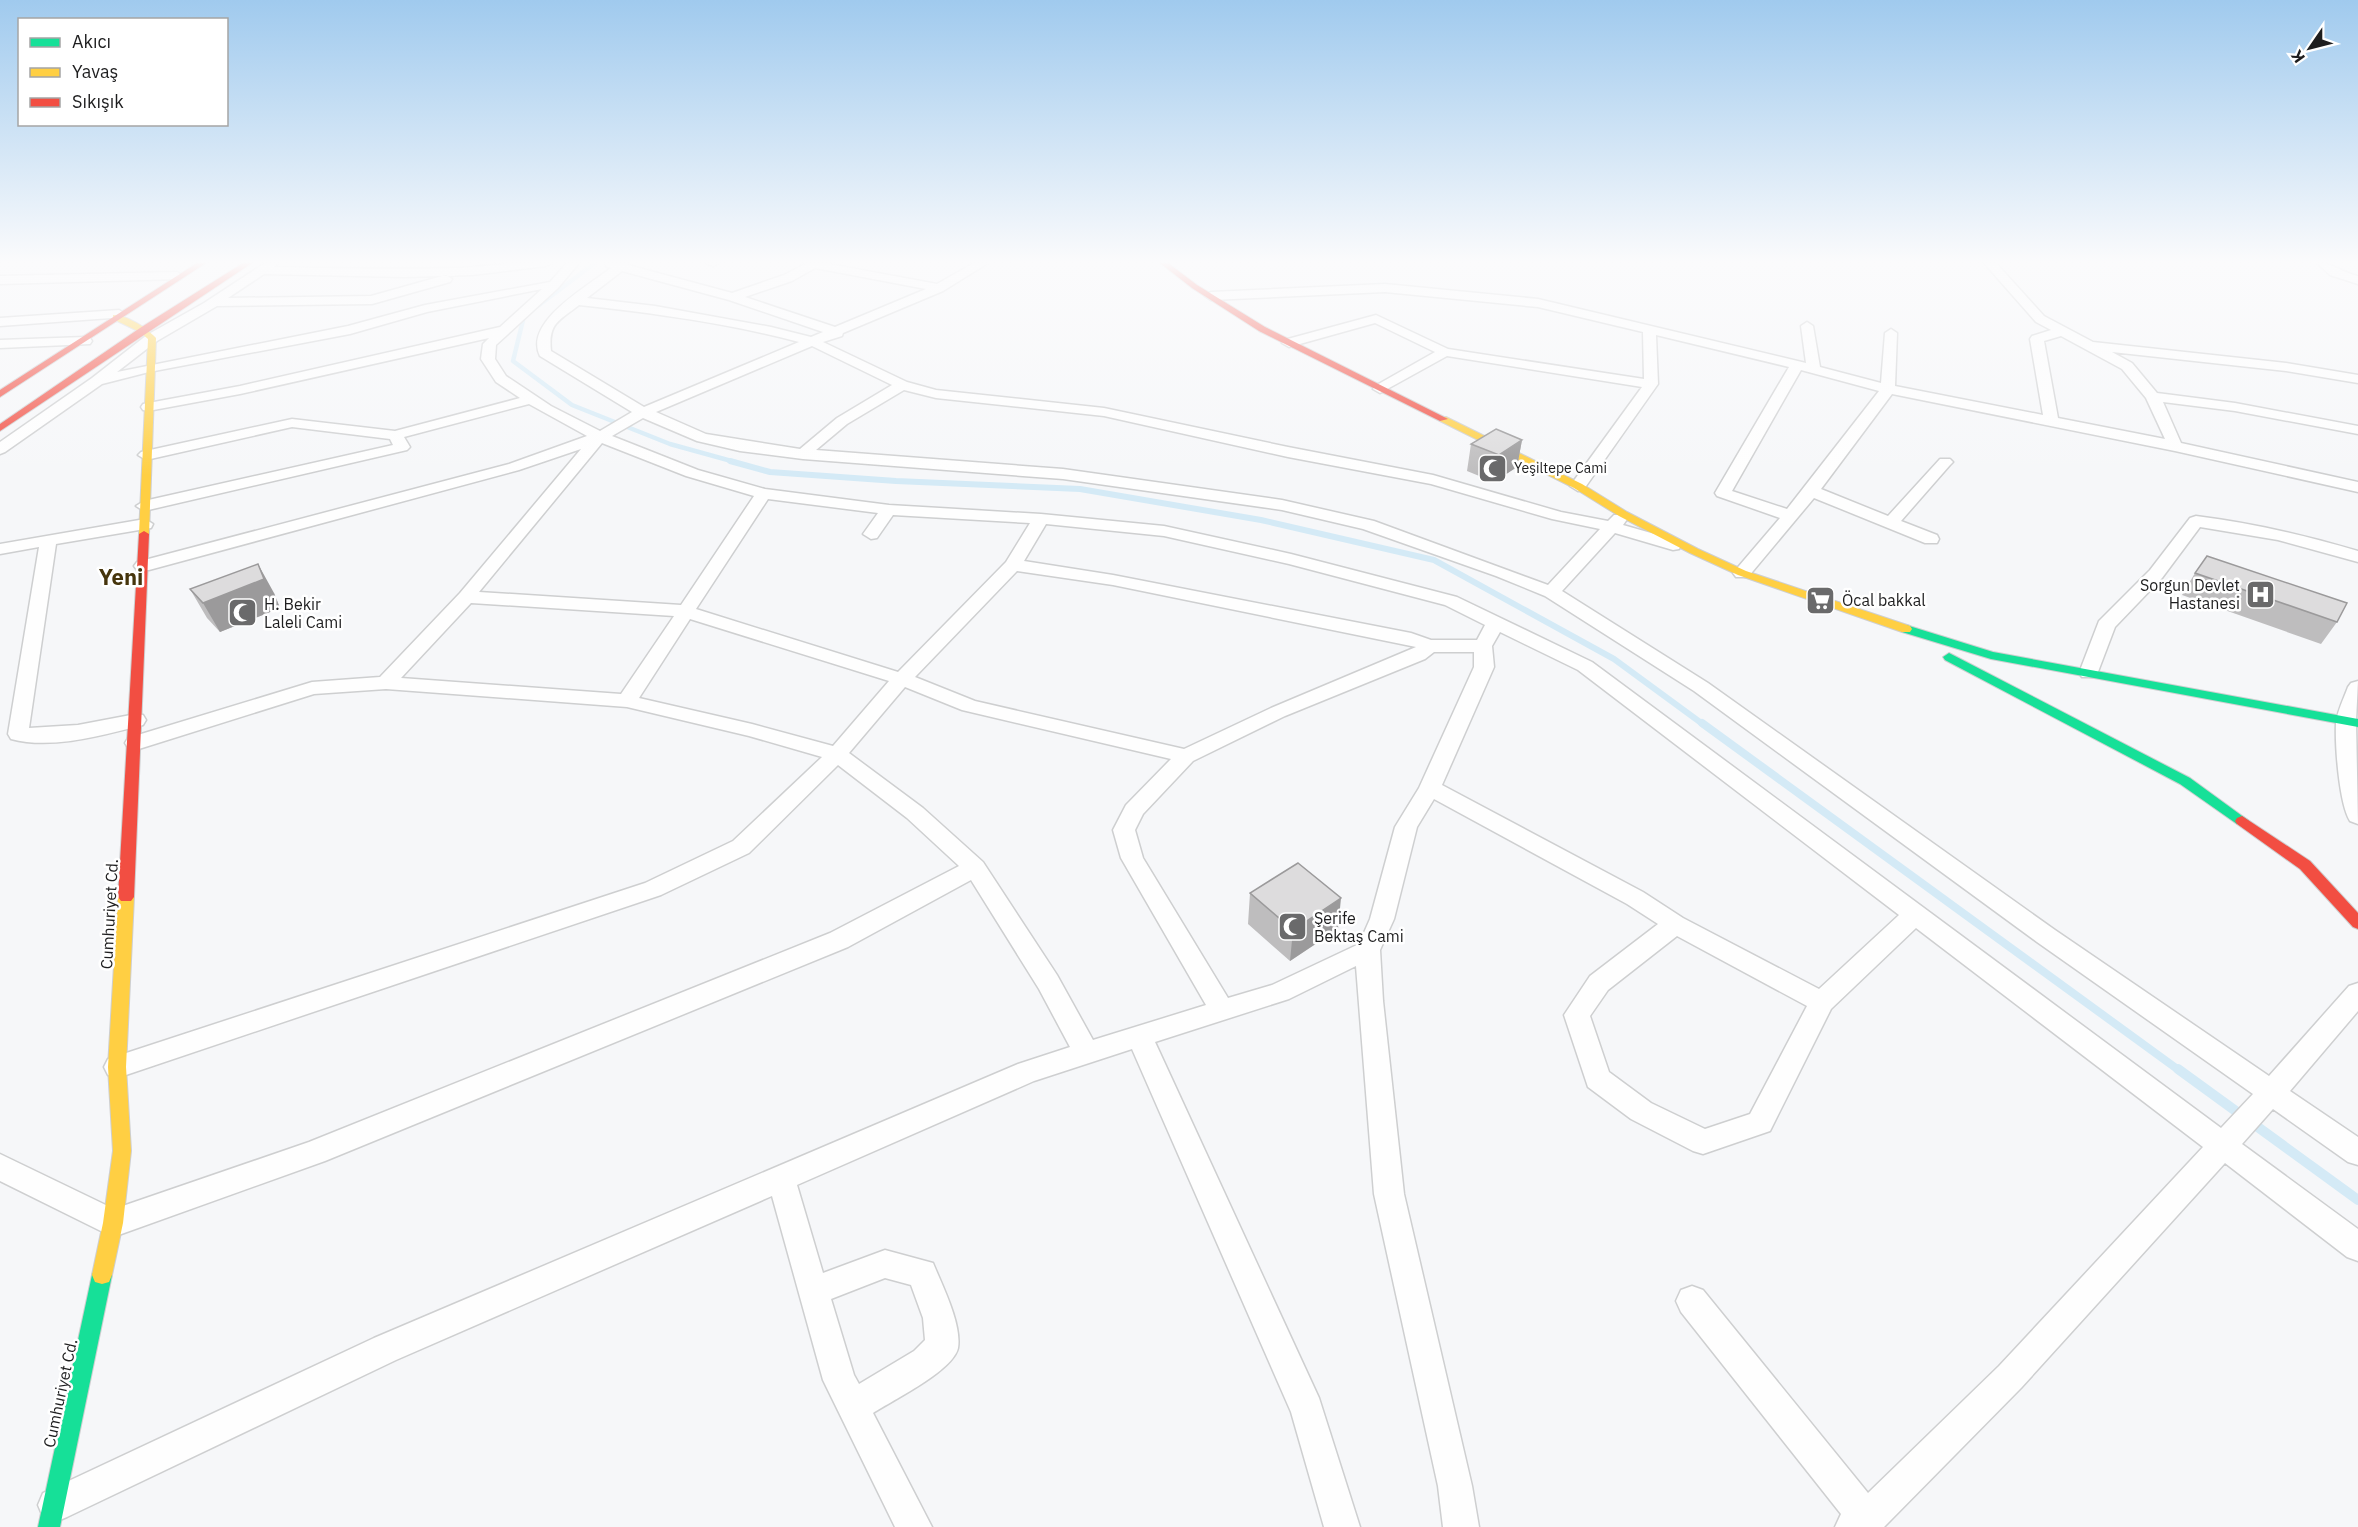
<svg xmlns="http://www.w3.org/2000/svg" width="2358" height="1527" font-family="'IBM Plex Sans',sans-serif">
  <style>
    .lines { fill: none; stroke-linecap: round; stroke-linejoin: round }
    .stream-far3 { stroke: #d4eaf6; stroke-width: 4.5 }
    .stream-far2 { stroke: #d4eaf6; stroke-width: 6 }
    .stream-far1 { stroke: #d4eaf6; stroke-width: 8 }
    .stream { stroke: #d4eaf6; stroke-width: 10 }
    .street-casing { stroke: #cecfd0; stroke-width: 3 }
    .fast-casing { stroke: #cecfd0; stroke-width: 2 }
    .slow-casing { stroke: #cecfd0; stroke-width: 2 }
    .jam-casing { stroke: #cecfd0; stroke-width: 2 }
    .street { fill: #fefefe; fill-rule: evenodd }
    .fast { fill: #16e098; fill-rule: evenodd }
    .slow { fill: #ffcf43; fill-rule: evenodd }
    .jam { fill: #f24e42; fill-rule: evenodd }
    .wall { fill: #bebdbe }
    .shaded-wall { fill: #9b9a9b }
    .building { fill: #dddcdd; stroke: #9b9a9b; stroke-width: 1.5 }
    .labels { text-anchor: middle; stroke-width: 5; stroke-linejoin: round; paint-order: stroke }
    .far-poi-label { font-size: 14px; fill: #1e1e1f; stroke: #fff; text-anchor: start }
    .poi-label { font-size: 16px; fill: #1e1e1f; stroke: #fff; text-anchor: start }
    .street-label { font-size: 16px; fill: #1e1e1f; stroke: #fff }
    .district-label { font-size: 22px; font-weight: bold; fill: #46350d; stroke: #fff }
  </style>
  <rect width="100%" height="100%" fill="#f6f7f9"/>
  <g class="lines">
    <!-- stream-far3 -->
    <path class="stream-far3" d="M539,305L595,263
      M527,313L524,316L513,361L572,405L670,444L735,462"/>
    <!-- stream-far2 -->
    <path class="stream-far2" d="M730,461L770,472L896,481L1080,489L1261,520L1434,560L1614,659L1704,725"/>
    <!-- stream-far1 -->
    <path class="stream-far1" d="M1702,723L2180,1071"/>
    <!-- stream -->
    <path class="stream" d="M2178,1069L2358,1200"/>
    <defs>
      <path id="street" d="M265,263H278L274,267C334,268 395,270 455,268C487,267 520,260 552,263L546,266L472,275L405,277L264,274L228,298L371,296L446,275L452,279L450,282L372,304L217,306L157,341L117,372L348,326L425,305L550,282L567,263H579L558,288L496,345L495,359L506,376L551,406L600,431L632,412L540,356C523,322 588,286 611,268L606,266L605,263H630L628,265L732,293L784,275L807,263H824L937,284L974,263H988L943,291L843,333L842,336L823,342L907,382L936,390L1104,408L1288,447L1433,475L1561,512L1608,521L1614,515H1626L1628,518L1623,525L1679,541L1681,545L1679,549L1673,550L1615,533L1562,591L1708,683L2055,930L2269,1076L2349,986L2358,983V1011L2290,1091L2358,1137V1165L2348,1162L2273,1109L2242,1144L2358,1229V1261L2347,1257L2225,1163L2021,1388L1884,1527H1835L1841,1514L1681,1312L1676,1301L1681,1290L1692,1286L1703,1290L1868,1493L1999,1366L2203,1147L1916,928L1831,1009L1770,1131L1703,1154L1693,1151L1631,1119L1588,1087L1564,1015L1590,976L1658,924L1627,904L1434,799L1417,827L1394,919L1380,950L1383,1001L1404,1194L1472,1486L1479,1527H1443L1438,1486L1374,1194L1356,966L1289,999L1155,1042L1319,1398L1360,1527H1324L1291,1412L1132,1049L1034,1081L797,1185L823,1273L885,1250L933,1263C942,1285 962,1324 958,1348C953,1371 893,1400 873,1413L932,1527H895L823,1380L772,1196L396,1360L67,1517L55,1522L43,1517L38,1505L43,1493L374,1338L1018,1064L1070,1047L1039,989L971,880L848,947L325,1161L113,1237L0,1181V1154L114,1209L309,1142L830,933L959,866L907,818L838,765L749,853L661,895L117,1078L108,1075L104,1067L108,1059L645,883L733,841L822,757L749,736L627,707L386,689L314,694L142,748L135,750L128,748L125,743L128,738L312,682L380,677L460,593L581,449L519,470L149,570H137L134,566L137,562L509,464L587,436L529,404L404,437L410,447L407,450L144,511L136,506L144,501L393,445L390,439L292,427L146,460L138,455L141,452L292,419L395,431L520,398L496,382L481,359L483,344L489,338L240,394L148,411L143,410L141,407L143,404L240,386L500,327L542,289L427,312L350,334L149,372L102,384L5,452L0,454V442L92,378L147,335L204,303ZM815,268L926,289L835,327L745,297L792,281ZM622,271L729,300L823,332L811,337L771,327L655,306L587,298ZM579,305C653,313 727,323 799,342L644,407L551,351C548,323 559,321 579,305ZM812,346L892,385L837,418L800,449L706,434L656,412ZM904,390L936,398L1104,416L1288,457L1431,484L1552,519L1600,529L1548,585L1374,521L1282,500L1063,469L816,450L847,424ZM643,418L697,441L740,451L803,459L1063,479L1282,510L1363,529L1496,576L1545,596L1694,691L2037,942L2253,1094L2221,1128L1592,662L1457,597L1291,554L1164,526L1041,514L889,505L765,489L698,470L612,436ZM602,443L686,476L754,496L681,605L479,592ZM768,499L878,513L863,534L871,539L877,538L893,515L1030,523L1006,562L898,672L696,609ZM1046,524L1164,536L1289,564L1445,605L1485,625L1477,640H1431L1411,633L1113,575L1024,561ZM1017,571L1113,585L1416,647L1271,708L1184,749L975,701L915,677ZM471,603L674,616L621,694L401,678ZM690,619L889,681L833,746L752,724L639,698ZM1500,632L1578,670L1899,915L1819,989L1683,918L1643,892L1442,785L1494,667L1492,646ZM1434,652H1474V667L1419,788L1395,827L1370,919L1359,944L1272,985L1228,998L1143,858L1135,830L1143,814L1193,761L1285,716L1425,659ZM905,687L962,710L1171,759L1126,805L1113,830L1121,858L1206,1005L1093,1040L1057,975L983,862L923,808L849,753ZM1677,936L1807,1006L1750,1114L1705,1129L1651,1103L1609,1072L1590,1016L1608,990ZM885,1278L911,1285L923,1318L925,1340L914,1351L859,1384L854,1375L831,1299Z
        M706,263H719L713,266Z
        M1984,263H1996L2044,316L2093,342L2286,363L2358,375V383L2286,371L2112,352L2132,363L2157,393L2235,403L2358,426V434L2235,411L2163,402L2181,443L2358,482V492L2175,451L1892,394L1821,489L1888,516L1940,459H1950L1953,462L1950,465L1901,521L1937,535L1939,539L1937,543H1925L1814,498L1748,577H1736L1733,573L1780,518L1717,496L1715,493L1789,367L1656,335L1658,384L1584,489L1578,491L1570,486L1642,387L1447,356L1380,393L1373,389L1375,386L1435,352L1375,323L1289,347L1282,343L1284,340L1376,315L1448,349L1644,379L1643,332L1538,307L1385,292L1211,300L1205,296L1211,292L1385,284L1538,299L1806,363L1801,326L1807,322L1813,326L1820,367L1881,383L1885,333L1891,329L1897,333L1895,386L2043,415L2030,339L2032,336L2051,330L2036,322ZM2061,336L2122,369L2146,398L2165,439L2058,418L2044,341ZM1801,370L1879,391L1787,509L1732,491Z
        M2317,263C2331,262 2343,273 2358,276V284L2330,275Z
        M177,272L183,276L181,279L0,284V276Z
        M119,310L125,314L116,321L111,318L0,326V318Z
        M85,337L90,338L92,341L90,344L0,348V340Z
        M2196,516C2251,523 2305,535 2358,551V562L2278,540L2200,527L2162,578L2115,627L2096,677H2082L2079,673L2099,621L2150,570L2190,518Z
        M145,519L153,524L151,528L56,544L29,728L78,725L136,714L143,715L146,720L143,725C103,735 52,750 11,739L8,734L39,547L0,554V544Z
        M2358,681L2356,721L2358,824L2350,821C2339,803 2335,745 2336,723C2337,712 2344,698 2348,687L2351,683Z"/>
      <path id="fast" d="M1906,625L1993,652L2358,719V727L1991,659L1902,632L1900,629L1902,626Z
        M1949,653L2190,778L2249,821L2247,824H2237L2180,784L1945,660L1943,657Z
        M102,1266L109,1268L112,1275L60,1527H38L92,1275L95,1268Z"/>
      <path id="slow" d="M113,315C127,315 147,328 156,338L149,534L144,537L139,534L148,339L140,332L113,319Z
        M1440,417H1446L1582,484L1627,512L1698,549L1746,571L1910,626L1912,629L1910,632H1902L1738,575L1690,553L1619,516L1574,488L1440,421Z
        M126,891L131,893L134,897L126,1067L131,1151L123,1223L112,1275L109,1282L102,1284L95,1282L92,1275L103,1223L113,1151L108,1067L118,897L121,893Z"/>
      <path id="jam" d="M197,263H206L0,397V390Z
        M243,263H252L0,431V424L140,328Z
        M1160,263H1168L1197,285L1265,327L1448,419L1440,421L1259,331L1192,288Z
        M144,531L149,534L134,897L131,901H121L118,897L139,534Z
        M2242,816L2310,861L2358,913V929L2353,927L2300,869L2237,824L2235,821L2237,818Z"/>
    </defs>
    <!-- street casing -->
    <use href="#street" class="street-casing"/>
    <!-- fast casing -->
    <use href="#fast" class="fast-casing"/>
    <!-- slow casing -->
    <use href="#slow" class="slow-casing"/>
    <!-- jam casing -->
    <use href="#jam" class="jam-casing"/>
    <!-- street -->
    <use href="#street" class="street"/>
    <!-- fast -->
    <use href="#fast" class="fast"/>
    <!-- slow -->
    <use href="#slow" class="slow"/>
    <!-- jam -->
    <use href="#jam" class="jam"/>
  </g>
  <!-- wall -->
  <path class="wall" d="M1522,440L1517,467L1494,482L1467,471L1471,444Z
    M2195,573L2337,622L2321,644L2182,595Z
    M190,589L274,593L280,608L220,632L207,618Z
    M1250,893L1338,929L1290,961L1248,924Z"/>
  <!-- shaded-wall -->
  <path class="shaded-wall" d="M1522,440L1517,467L1494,482L1499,455Z
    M258,564L274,593L280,608L220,632L203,603Z
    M1341,898L1338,929L1290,961L1293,930Z"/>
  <!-- building -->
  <path class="building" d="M1496,429L1522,440L1499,455L1471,444Z
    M2207,556L2347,603L2337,622L2195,573Z
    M258,564L264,579L203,603L190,589Z
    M1298,863L1341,898L1293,930L1250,893Z"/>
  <!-- sky -->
  <linearGradient id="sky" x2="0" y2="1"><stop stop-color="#a0caee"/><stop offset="0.55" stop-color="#fbfbfc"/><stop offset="1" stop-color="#fbfbfc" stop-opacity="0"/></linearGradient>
  <rect width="2358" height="476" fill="url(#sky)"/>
  <!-- icons -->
  <defs>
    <symbol id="mosque-square" viewBox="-11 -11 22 22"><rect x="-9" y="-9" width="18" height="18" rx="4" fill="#6a6a6b" stroke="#fff"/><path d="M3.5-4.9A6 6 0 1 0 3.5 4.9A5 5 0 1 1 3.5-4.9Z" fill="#fff"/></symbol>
    <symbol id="hospital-square" viewBox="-11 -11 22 22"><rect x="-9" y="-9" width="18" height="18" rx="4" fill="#6a6a6b" stroke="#fff"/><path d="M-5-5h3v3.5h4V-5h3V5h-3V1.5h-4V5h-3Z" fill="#fff"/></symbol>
    <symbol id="supermarket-square" viewBox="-11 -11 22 22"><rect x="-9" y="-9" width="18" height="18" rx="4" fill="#6a6a6b" stroke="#fff"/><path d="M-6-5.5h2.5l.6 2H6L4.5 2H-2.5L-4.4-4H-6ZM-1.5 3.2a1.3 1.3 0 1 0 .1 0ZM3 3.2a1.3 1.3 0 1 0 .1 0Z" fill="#fff"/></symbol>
  </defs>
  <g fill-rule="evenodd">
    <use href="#mosque-square" x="1476" y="452" width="33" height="33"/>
    <use href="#hospital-square" x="2244" y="578" width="33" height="33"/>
    <use href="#supermarket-square" x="1804" y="584" width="33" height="33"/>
    <use href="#mosque-square" x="226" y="596" width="33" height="33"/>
    <use href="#mosque-square" x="1276" y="910" width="33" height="33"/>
  </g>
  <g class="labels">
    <!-- far-poi labels -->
    <g class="far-poi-label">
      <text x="1514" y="473">Yeşiltepe Cami</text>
    </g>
    <!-- poi labels -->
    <g class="poi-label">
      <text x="2240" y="591" text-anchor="end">Sorgun Devlet<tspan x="2240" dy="18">Hastanesi</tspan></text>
      <text x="1842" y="606">Öcal bakkal</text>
      <text x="264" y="610">H. Bekir<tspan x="264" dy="18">Laleli Cami</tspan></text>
      <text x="1314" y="924">Şerife<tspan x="1314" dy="18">Bektaş Cami</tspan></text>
    </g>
    <!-- street labels -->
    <g class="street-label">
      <text transform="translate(109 914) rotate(-87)" y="6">Cumhuriyet Cd.</text>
      <text transform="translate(60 1393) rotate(-78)" y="6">Cumhuriyet Cd.</text>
    </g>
    <!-- district labels -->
    <g class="district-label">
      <text x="121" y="585">Yeni</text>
    </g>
  </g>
  <!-- legend -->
  <rect x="18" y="18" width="210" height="108" fill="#ffffff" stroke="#a5a5a5" stroke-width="1.5"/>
  <rect x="30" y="38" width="30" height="9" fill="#16e098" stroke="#a5a5a5" stroke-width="1.5"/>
  <text x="72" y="48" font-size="18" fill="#1e1e1f">Akıcı</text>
  <rect x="30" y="68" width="30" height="9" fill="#ffcf43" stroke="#a5a5a5" stroke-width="1.5"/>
  <text x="72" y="78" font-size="18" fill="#1e1e1f">Yavaş</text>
  <rect x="30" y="98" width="30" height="9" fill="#f24e42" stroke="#a5a5a5" stroke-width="1.5"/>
  <text x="72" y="108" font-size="18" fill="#1e1e1f">Sıkışık</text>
  <!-- north arrow -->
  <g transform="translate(2310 48) rotate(235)" stroke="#ffffff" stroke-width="4.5" paint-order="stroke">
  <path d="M0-4.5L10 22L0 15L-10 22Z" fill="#1e1e1f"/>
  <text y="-9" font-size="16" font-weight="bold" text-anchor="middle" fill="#1e1e1f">K</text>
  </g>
</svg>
